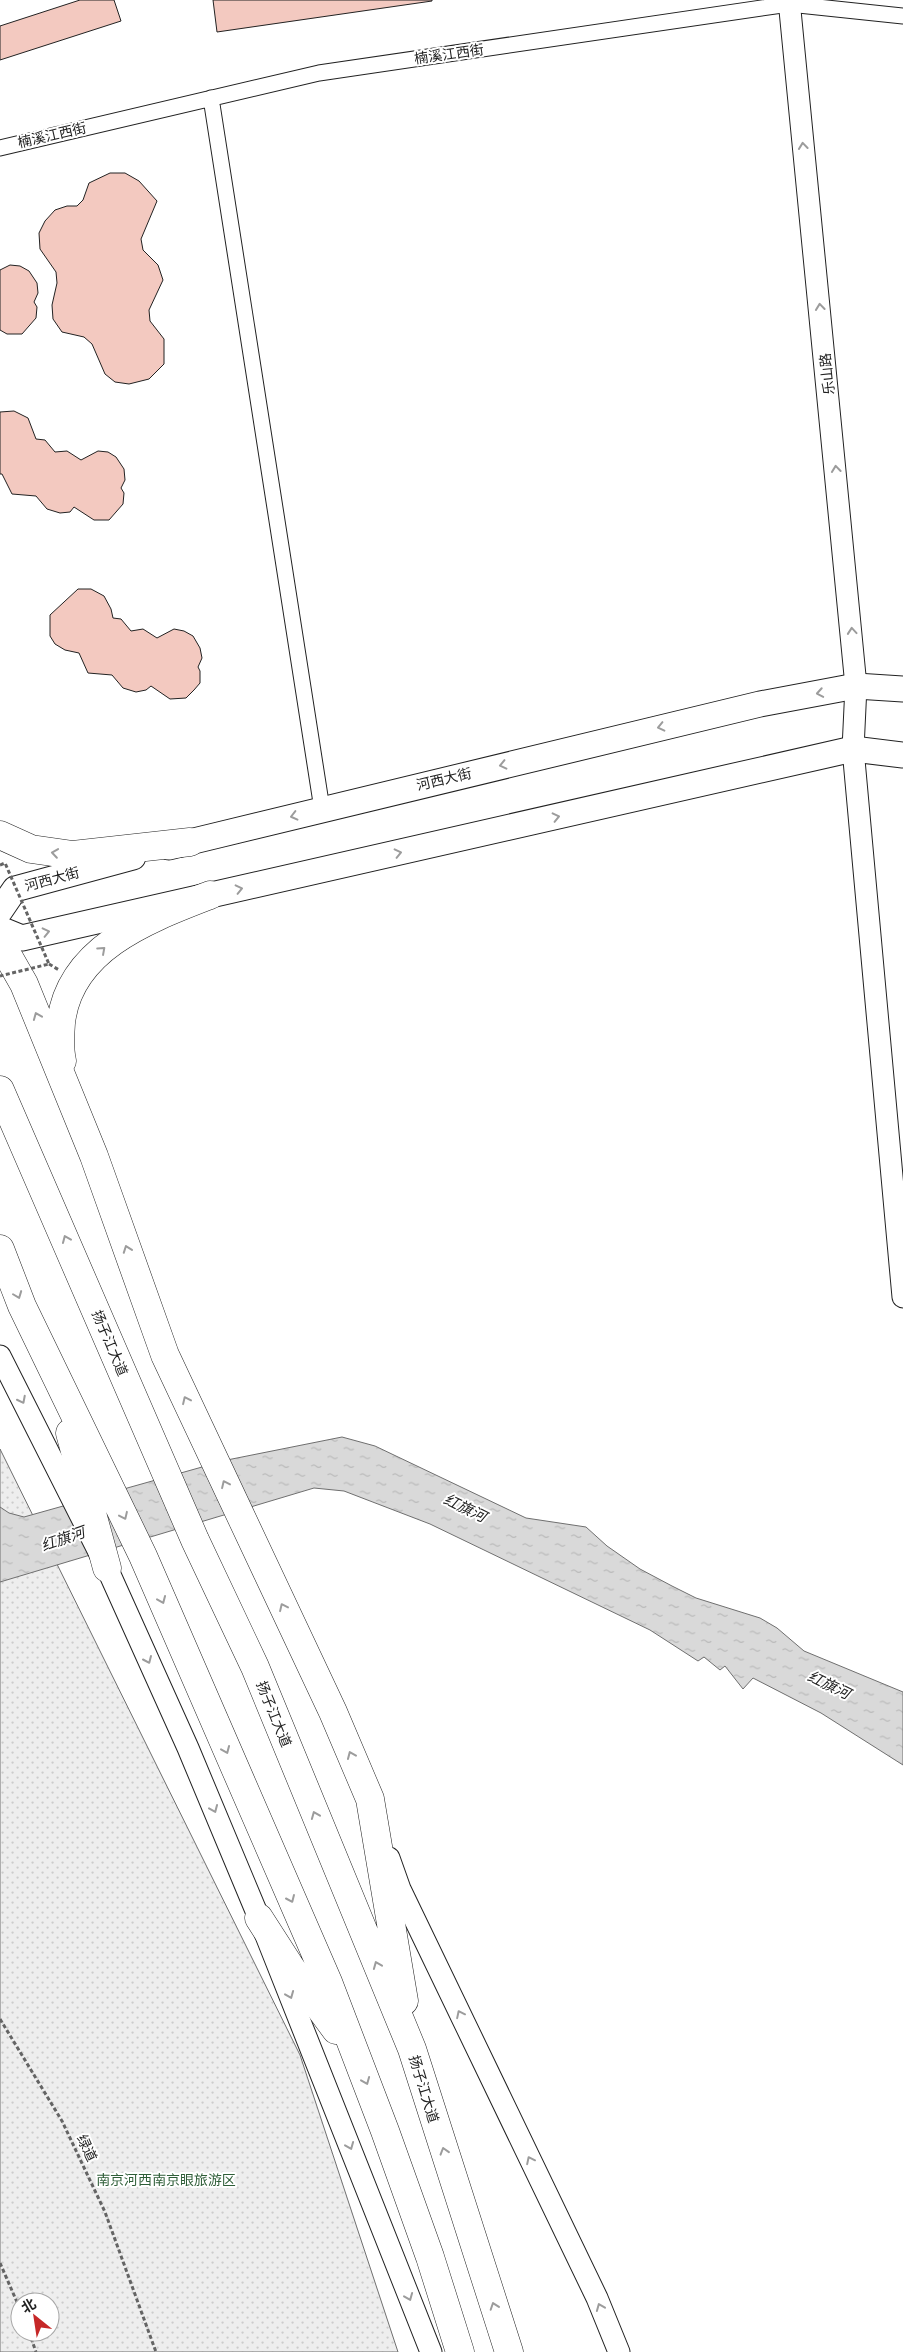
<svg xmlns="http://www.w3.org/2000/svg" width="903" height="2352" font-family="Commissioner,'Noto Sans SC',sans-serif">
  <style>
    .grass { fill: url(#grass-dots); stroke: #6f6f6f; fill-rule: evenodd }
    .water { fill: url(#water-ripples); stroke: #6f6f6f }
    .building { fill: #f3c9c0; stroke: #222 }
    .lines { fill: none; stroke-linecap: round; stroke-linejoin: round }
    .street-casing { stroke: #222; stroke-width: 17 }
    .secondary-casing { stroke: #222; stroke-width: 23 }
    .primary-casing { stroke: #222; stroke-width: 27 }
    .highway-casing { stroke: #222; stroke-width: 29 }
    .path { stroke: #646464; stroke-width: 3; stroke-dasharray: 4 2.5; stroke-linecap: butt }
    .street { stroke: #fff; stroke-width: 15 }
    .secondary { stroke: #fff; stroke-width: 21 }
    .primary { stroke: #fff; stroke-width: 25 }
    .highway { stroke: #fff; stroke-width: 28 }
    .path-bridge { stroke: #646464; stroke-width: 3; stroke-dasharray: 4 2.5; stroke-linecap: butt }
    .oneway { stroke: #9c9c9c }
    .labels { text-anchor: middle; stroke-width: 4; stroke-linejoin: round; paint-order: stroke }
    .street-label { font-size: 14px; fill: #222; stroke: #fff }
    .park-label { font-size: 14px; fill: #2f5e38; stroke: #fff }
    .water-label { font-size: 15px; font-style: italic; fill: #222; stroke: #fff }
  </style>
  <defs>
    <pattern id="grass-dots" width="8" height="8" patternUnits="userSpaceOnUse" patternTransform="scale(1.25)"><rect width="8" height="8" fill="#eee"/><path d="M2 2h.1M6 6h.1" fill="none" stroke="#ccc" stroke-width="1.8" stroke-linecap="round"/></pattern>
    <pattern id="water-ripples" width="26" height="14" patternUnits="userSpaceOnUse" patternTransform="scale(1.25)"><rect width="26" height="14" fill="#d9d9d9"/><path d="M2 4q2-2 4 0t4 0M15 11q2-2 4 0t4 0" fill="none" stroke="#bababa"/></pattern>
  </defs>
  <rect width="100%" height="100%" fill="#fff"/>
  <!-- grass -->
  <path class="grass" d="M0,1449L300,2055L398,2352H0ZM20,2302H50V2332H20Z"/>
  <!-- water -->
  <path class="water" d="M342,1437L375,1446L526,1518L586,1527L607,1546L640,1569L672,1586L696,1598L760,1618L777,1628L804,1651L903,1692V1765L821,1713L753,1678L743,1689L725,1666L720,1670L704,1657L698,1661L650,1630L430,1524L344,1491L314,1488L0,1582V1507L9,1513L24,1517L227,1460Z"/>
  <!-- building -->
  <path class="building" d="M80,0H114L121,21L0,60V26Z
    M213,0H432V1L217,32Z
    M110,173H125L139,181L157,201L141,239L143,250L158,265L163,280L149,310L150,321L164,339V364L149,379L129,384L115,382L105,374L92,344L84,337L62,332L53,319L52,305L57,283L56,272L40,249L39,233L45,221L55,210L67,206H77L83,200L89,183Z
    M10,265L20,266L29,271L37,283L38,293L34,302L37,307L36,318L22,334H7L0,330V270Z
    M14,411L28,418L36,439L45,440L55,452L67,451L81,460L98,451L108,452L116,457L124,469L125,480L121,488L124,493L123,504L109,520H94L74,507L70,512L60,513L47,509L36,496L12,494L2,474H0V412Z
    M78,589H91L104,596L111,609L113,618L121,619L131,631L143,629L157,638L174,629L184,631L193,636L200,648L202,658L198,667L200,671V683L194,690L186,698L170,699L151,686L146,690L136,692L123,688L112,675L88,673L79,653L65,650L55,644L50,636V615Z"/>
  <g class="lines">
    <defs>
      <path id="street" d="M211,98L322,809
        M0,148L319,73L789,4L903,16"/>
      <path id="secondary" d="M789,0L856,686L853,749L903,1297
        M0,1356L107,1568L188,1748L259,1918L431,2352
        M389,1858L400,1889L597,2298L619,2352"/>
      <path id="primary" d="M169,847L760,704L856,686L903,689
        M0,911L15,889L133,857
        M0,929L22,938L853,749L903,755"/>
      <path id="highway" d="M0,835L31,849L73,855L190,842
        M0,942L24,984L94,1156L165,1355L333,1712L370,1799L404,2001
        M62,1061C59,1048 60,1037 61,1023C69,948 148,919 210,895
        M0,1090L195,1540L255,1667L412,2049L509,2352
        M0,1249L22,1306L143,1556L328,1982L385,2131L430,2257L460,2352
        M70,1433L107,1568
        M259,1918L295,1974L336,2030"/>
    </defs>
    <!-- street casing -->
    <use href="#street" class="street-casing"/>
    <!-- secondary casing -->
    <use href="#secondary" class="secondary-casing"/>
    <!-- primary casing -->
    <use href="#primary" class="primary-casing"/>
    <!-- highway casing -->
    <use href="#highway" class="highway-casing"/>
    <!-- path -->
    <path class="path" d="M49,964L59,970
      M0,2019L62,2121L105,2212L156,2352
      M0,2263L20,2309
      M29,2332L36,2352"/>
    <!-- street -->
    <use href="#street" class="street"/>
    <!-- secondary -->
    <use href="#secondary" class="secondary"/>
    <!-- primary -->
    <use href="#primary" class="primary"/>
    <!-- highway -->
    <use href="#highway" class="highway"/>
    <!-- path-bridge -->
    <path class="path-bridge" d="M0,865L5,863L49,964L0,976"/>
  </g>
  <!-- one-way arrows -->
  <defs><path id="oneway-chevron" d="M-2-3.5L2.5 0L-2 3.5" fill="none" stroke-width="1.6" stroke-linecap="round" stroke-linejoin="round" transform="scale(1.25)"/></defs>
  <g class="oneway">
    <use href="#oneway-chevron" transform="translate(803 146) rotate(-96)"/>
    <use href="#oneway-chevron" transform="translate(820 307) rotate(-96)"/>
    <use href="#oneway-chevron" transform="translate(836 469) rotate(-96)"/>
    <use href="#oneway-chevron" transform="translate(852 631) rotate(-95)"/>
    <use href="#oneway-chevron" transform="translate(820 693) rotate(170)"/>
    <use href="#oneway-chevron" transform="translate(661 727) rotate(167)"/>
    <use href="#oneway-chevron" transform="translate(503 765) rotate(167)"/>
    <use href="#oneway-chevron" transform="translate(294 816) rotate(166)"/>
    <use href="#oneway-chevron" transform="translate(556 817) rotate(-13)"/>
    <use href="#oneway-chevron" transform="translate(55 853) rotate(-172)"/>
    <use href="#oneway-chevron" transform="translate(398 853) rotate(-13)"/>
    <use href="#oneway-chevron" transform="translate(239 889) rotate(-13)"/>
    <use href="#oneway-chevron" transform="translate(46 932) rotate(-13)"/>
    <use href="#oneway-chevron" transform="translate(102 950) rotate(-42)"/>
    <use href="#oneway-chevron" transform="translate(37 1016) rotate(-112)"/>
    <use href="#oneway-chevron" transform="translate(66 1239) rotate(-113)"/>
    <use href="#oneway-chevron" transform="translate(127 1249) rotate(-110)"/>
    <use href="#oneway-chevron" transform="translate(18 1295) rotate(69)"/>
    <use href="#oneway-chevron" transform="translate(22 1400) rotate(63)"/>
    <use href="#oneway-chevron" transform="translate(186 1400) rotate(-115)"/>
    <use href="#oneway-chevron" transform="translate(225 1484) rotate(-115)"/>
    <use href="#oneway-chevron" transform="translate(124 1516) rotate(65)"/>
    <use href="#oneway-chevron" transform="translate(162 1600) rotate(67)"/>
    <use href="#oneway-chevron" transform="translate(283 1607) rotate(-115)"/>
    <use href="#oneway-chevron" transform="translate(148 1660) rotate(66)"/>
    <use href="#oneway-chevron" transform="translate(226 1750) rotate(67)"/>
    <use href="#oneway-chevron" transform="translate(351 1755) rotate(-113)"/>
    <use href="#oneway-chevron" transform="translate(214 1809) rotate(67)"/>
    <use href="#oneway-chevron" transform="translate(315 1815) rotate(-112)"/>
    <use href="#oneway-chevron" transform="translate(291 1899) rotate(66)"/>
    <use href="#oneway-chevron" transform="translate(377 1965) rotate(-112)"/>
    <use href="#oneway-chevron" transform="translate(290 1995) rotate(68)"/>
    <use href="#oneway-chevron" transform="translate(460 2014) rotate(-116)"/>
    <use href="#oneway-chevron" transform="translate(366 2081) rotate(68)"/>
    <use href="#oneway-chevron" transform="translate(350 2146) rotate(68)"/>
    <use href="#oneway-chevron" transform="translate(444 2151) rotate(-107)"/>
    <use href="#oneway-chevron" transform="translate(530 2160) rotate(-116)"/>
    <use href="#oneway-chevron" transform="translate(409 2297) rotate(68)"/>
    <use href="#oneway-chevron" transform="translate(494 2306) rotate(-109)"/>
    <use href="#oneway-chevron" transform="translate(600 2307) rotate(-112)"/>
  </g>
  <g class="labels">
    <!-- street labels -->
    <g class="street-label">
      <text transform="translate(449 54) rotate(-8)" y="5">楠溪江西街</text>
      <text transform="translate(52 135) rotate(-13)" y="5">楠溪江西街</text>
      <text transform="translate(827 374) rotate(-96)" y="5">乐山路</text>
      <text transform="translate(444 779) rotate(-13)" y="5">河西大街</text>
      <text transform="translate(52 879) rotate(-15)" y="5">河西大街</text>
      <text transform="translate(110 1343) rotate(67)" y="5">扬子江大道</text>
      <text transform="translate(274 1714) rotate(68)" y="5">扬子江大道</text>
      <text transform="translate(424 2089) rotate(73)" y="5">扬子江大道</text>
      <text transform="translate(87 2148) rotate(65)" y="5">绿道</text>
    </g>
    <!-- park labels -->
    <g class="park-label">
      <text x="166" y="2185">南京河西南京眼旅游区</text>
    </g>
    <!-- water labels -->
    <g class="water-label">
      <text transform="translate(465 1508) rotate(26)" y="5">红旗河</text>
      <text transform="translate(63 1539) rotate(-19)" y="5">红旗河</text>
      <text transform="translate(829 1685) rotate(26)" y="5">红旗河</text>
    </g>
  </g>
  <!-- north arrow -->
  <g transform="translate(35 2317) rotate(330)"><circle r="24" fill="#ffffff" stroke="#a7a7a7"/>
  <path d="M0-4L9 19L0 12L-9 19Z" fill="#c62828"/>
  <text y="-8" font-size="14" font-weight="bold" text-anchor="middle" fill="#222222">北</text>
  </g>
</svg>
